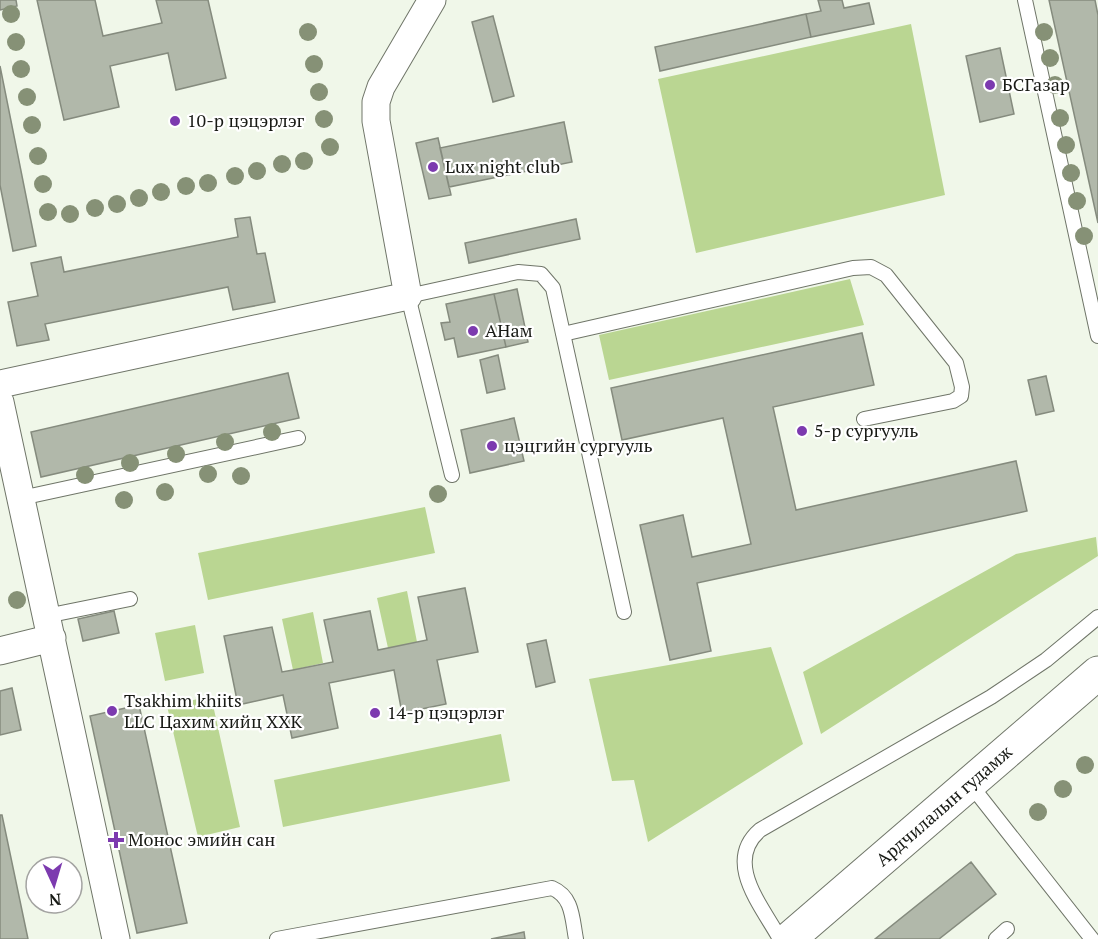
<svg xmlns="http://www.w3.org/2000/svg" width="1098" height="939" font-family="'PT Serif',serif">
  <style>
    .green { fill: #bad692 }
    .building { fill: #b1b8aa; stroke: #858b7e; stroke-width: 1.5 }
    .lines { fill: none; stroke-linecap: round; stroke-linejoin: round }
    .lane-casing { stroke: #6f7568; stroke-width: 16 }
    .street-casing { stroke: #6f7568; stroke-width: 29 }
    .primary-casing { stroke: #6f7568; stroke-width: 35 }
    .lane { stroke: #fff; stroke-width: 14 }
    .street { stroke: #fff; stroke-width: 27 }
    .primary { stroke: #fff; stroke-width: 33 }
    .tree { fill: #869176 }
    .poi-dot { fill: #7c3aaf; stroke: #fff; stroke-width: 2 }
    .labels { text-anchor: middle; stroke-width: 4.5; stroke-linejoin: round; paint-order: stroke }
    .poi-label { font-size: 18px; fill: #181a15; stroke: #fff; text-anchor: start }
    .street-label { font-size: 18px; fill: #181a15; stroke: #fff }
  </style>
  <rect width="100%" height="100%" fill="#f0f7e9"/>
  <!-- green -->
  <path class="green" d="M911,24L945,195L696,253L658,79Z
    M850,279L864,325L609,380L599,335Z
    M425,507L435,553L208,600L198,553Z
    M1096,537L1098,556L821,734L803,672L1016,554Z
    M407,591L417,642L388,648L377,598Z
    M313,612L323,663L293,670L282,619Z
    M195,625L204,673L165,681L155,633Z
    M771,647L803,744L648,842L634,780L612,781L589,679Z
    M211,696L240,827L198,837L167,706Z
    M501,734L510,781L283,827L274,780Z"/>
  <!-- building -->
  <path class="building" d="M0,0H16L17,6L0,10Z
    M37,0H95L103,36L162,23L156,0H208L226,78L176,90L168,53L110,66L119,107L64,120Z
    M818,0H842L844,8L869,3L874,24L811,37L806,14L821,11Z
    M1049,0H1095L1098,15V223Z
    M806,14L811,37L660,71L655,47Z
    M493,16L514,96L493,102L472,22Z
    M1000,48L1014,114L980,122L966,56Z
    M0,66L36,246L13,251L0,185Z
    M564,122L572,162L449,187L440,148Z
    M438,138L451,195L429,199L416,143Z
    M250,217L257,254L265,253L275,302L233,310L228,287L45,324L49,340L17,346L8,302L38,296L31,263L61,257L64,272L238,237L235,219Z
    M576,219L580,239L469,263L465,243Z
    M517,289L528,342L506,347L494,294Z
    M494,294L506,347L458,357L454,338L445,340L441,323L450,322L446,304Z
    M862,333L874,385L773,407L796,510L1016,461L1027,511L697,583L711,651L670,660L640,525L683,515L692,557L751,544L723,418L622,440L611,388Z
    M498,355L505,389L487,393L480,360Z
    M288,373L299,418L41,477L31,432Z
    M1046,376L1054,411L1036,415L1028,380Z
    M514,418L524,461L470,473L461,430Z
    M465,588L478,652L437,660L446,704L402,713L394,670L329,683L338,728L292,738L283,695L238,705L224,636L272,627L282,672L293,670L333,662L324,620L370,611L378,650L427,640L418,597Z
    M114,611L119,633L83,641L78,619Z
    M546,640L555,682L536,687L527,644Z
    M12,688L21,730L0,735V691Z
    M139,705L187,923L137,933L90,716Z
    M0,815H2L28,939H0Z
    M971,862L996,894L939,939H875Z
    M524,932L525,939H491Z"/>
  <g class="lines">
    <defs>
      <path id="lane" d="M1025,0L1098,336
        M563,334L853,268L871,267L886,275L956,363L962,387L961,396L953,401L864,419
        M452,475L408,296L518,272L541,274L553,288L624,612
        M21,498L298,438
        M46,616L130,599
        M970,784L1092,939
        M277,939L552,888C573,897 572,918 576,939
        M780,939C762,906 723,862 760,830L991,697L1046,660L1098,617
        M996,939L1007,929"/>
      <path id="street" d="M0,384L408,296L376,121V102L381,87L432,0
        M0,402L116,939
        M0,651L52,638"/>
      <path id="primary" d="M789,939L1098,673"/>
    </defs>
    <!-- lane casing -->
    <use href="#lane" class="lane-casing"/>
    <!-- street casing -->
    <use href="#street" class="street-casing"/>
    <!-- primary casing -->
    <use href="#primary" class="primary-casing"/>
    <!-- lane -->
    <use href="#lane" class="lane"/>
    <!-- street -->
    <use href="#street" class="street"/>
    <!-- primary -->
    <use href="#primary" class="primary"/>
  </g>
  <!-- trees -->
  <g class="tree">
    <circle cx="11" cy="14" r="9"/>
    <circle cx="308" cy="32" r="9"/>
    <circle cx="1044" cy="32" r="9"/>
    <circle cx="16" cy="42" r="9"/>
    <circle cx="1050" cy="58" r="9"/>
    <circle cx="314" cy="64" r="9"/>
    <circle cx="21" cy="69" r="9"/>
    <circle cx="1055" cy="85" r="9"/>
    <circle cx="319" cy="92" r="9"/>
    <circle cx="27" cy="97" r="9"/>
    <circle cx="1060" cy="118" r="9"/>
    <circle cx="324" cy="119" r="9"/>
    <circle cx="32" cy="125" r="9"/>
    <circle cx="1066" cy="145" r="9"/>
    <circle cx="330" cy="147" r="9"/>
    <circle cx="38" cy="156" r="9"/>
    <circle cx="304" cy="161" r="9"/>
    <circle cx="282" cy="164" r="9"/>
    <circle cx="257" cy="171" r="9"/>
    <circle cx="1071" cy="173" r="9"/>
    <circle cx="235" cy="176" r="9"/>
    <circle cx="208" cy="183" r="9"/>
    <circle cx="43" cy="184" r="9"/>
    <circle cx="186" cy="186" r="9"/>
    <circle cx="161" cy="192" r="9"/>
    <circle cx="139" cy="198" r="9"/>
    <circle cx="1077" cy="201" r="9"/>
    <circle cx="117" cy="204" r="9"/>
    <circle cx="95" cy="208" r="9"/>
    <circle cx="48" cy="212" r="9"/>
    <circle cx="70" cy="214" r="9"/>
    <circle cx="1084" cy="236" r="9"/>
    <circle cx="272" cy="432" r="9"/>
    <circle cx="225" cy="442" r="9"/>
    <circle cx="176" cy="454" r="9"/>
    <circle cx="130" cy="463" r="9"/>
    <circle cx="208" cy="474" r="9"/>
    <circle cx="85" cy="475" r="9"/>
    <circle cx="241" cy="476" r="9"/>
    <circle cx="165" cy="492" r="9"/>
    <circle cx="438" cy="494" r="9"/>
    <circle cx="124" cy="500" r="9"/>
    <circle cx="17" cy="600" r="9"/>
    <circle cx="1085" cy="765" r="9"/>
    <circle cx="1063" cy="789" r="9"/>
    <circle cx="1038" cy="812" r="9"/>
  </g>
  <!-- markers -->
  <g class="poi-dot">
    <circle cx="990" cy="85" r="6"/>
    <circle cx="175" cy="121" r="6"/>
    <circle cx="433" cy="167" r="6"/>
    <circle cx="473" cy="331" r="6"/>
    <circle cx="802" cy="431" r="6"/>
    <circle cx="492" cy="446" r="6"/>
    <circle cx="112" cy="711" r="6"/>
    <circle cx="375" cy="713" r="6"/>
    <path d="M113 831h6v6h6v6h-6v6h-6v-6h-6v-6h6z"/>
  </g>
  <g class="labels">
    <!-- poi labels -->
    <g class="poi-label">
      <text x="1002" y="91">БСГазар</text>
      <text x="187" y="127">10-р цэцэрлэг</text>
      <text x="445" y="173">Lux night club</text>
      <text x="485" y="337">АНам</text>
      <text x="814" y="437">5-р сургууль</text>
      <text x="504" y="452">цэцгийн сургууль</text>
      <text x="124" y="707">Tsakhim khiits<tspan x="124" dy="21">LLC Цахим хийц ХХК</tspan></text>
      <text x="387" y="719">14-р цэцэрлэг</text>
      <text x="128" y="846">Монос эмийн сан</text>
    </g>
    <!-- street labels -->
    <g class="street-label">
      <text transform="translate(944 806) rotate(-41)" y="6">Ардчилалын гудамж</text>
    </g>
  </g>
  <!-- north arrow -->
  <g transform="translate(54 885) rotate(176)"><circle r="28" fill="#ffffff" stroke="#a3a3a1" stroke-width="1.5"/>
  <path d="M0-4.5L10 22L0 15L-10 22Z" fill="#7c3aaf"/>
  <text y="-9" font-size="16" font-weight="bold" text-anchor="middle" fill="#181a15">N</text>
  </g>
</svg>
